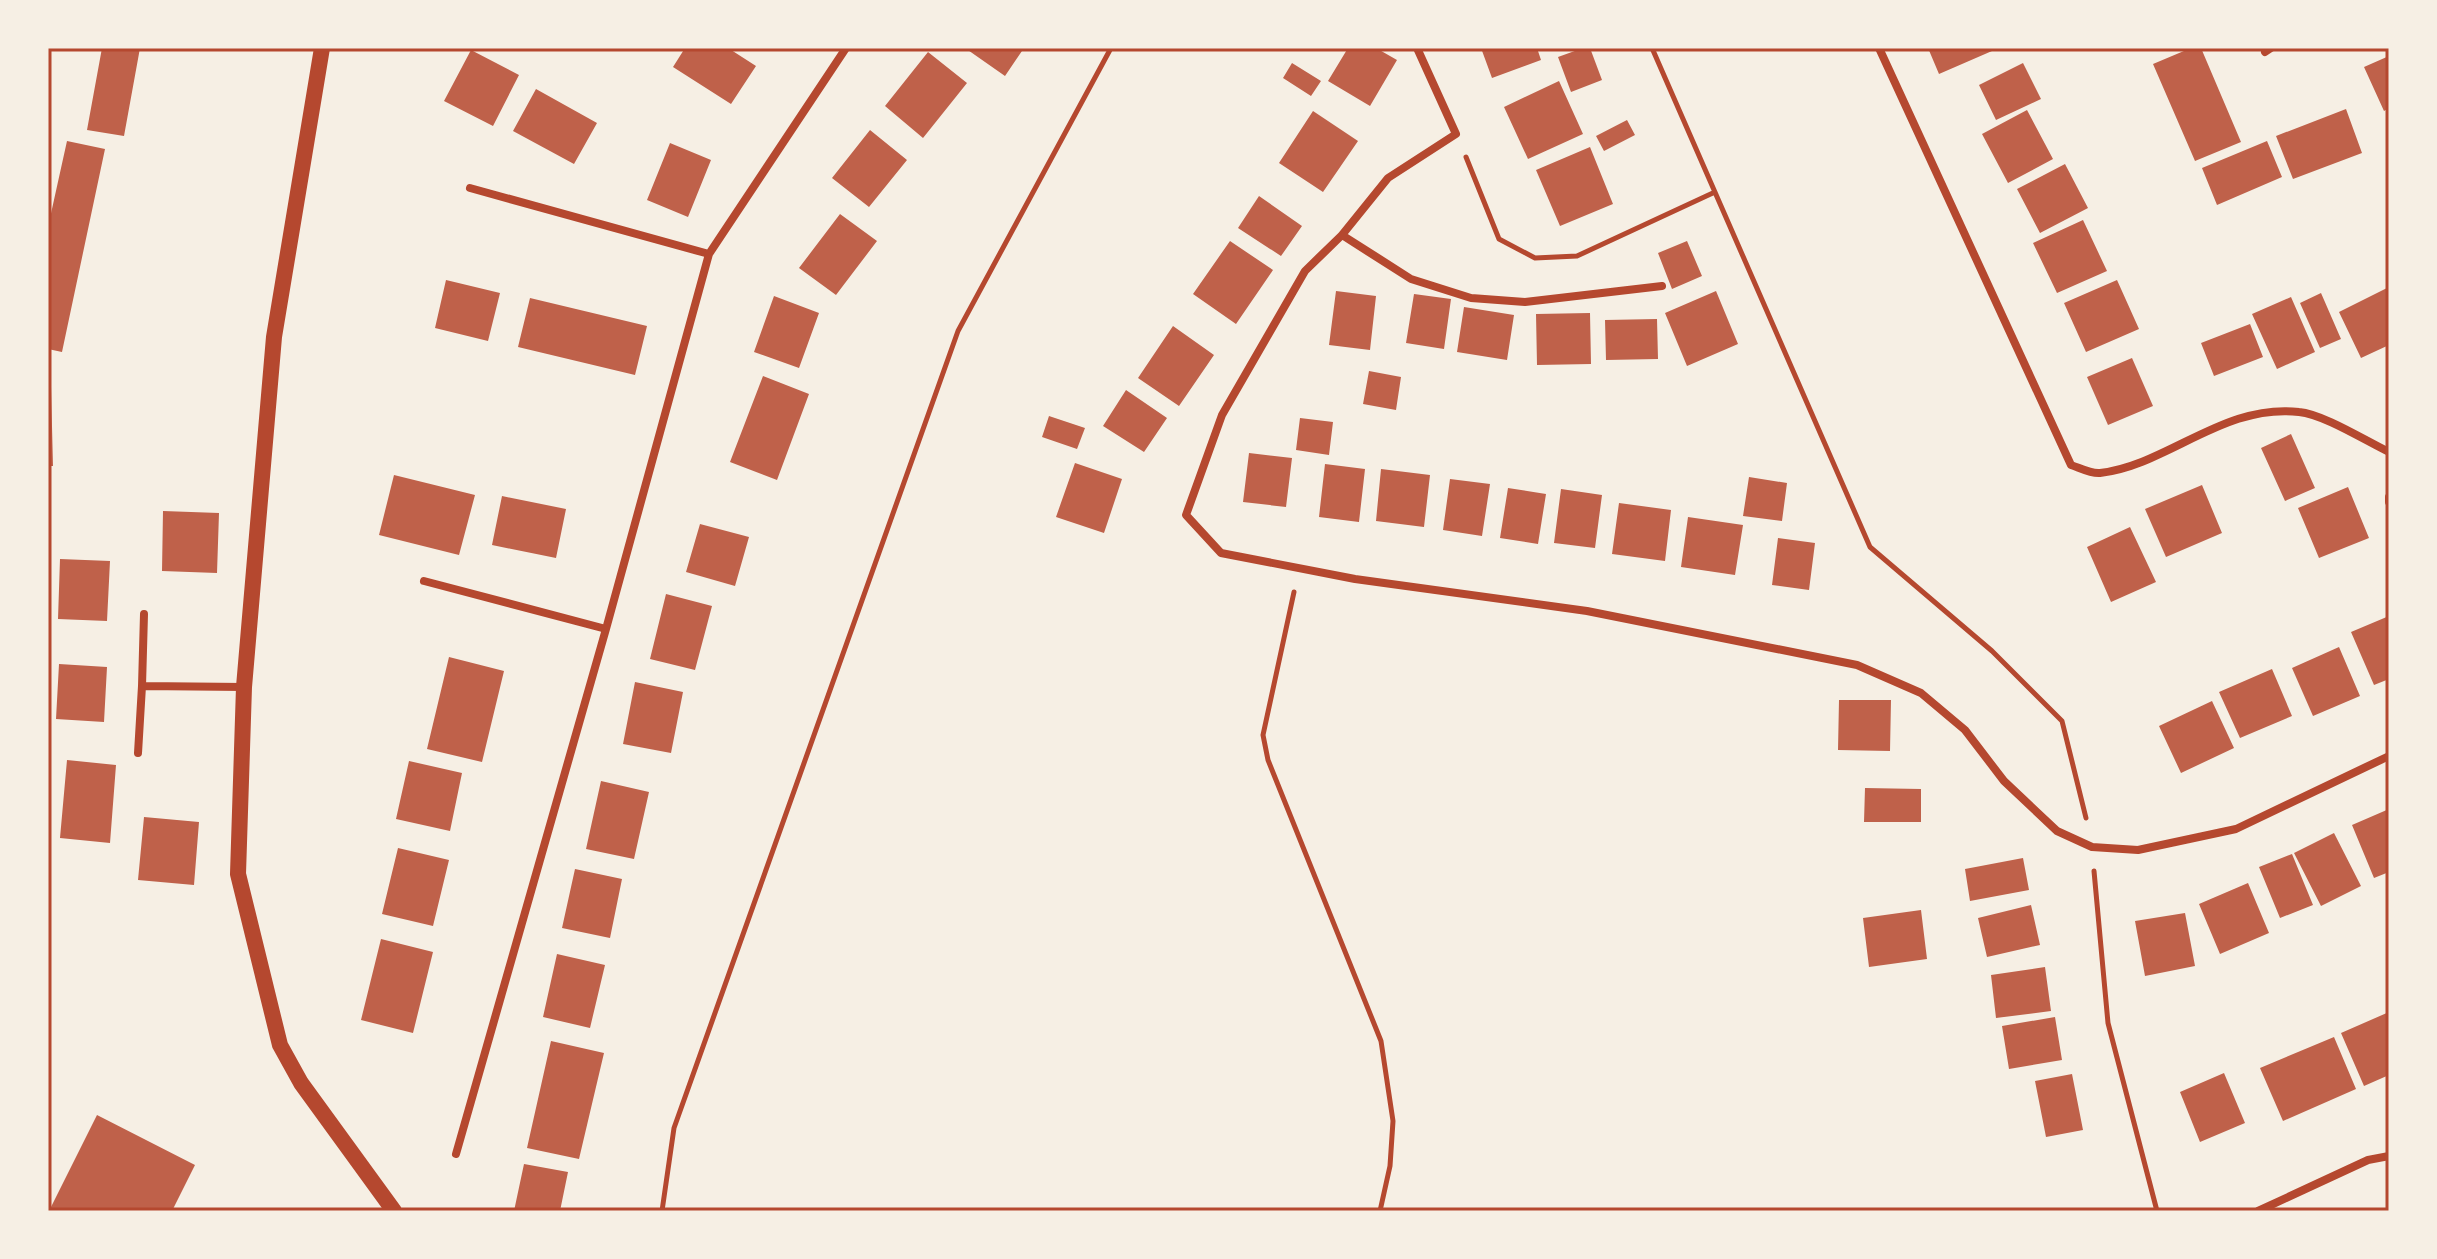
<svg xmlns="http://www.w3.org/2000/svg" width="2437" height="1259" font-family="Manrope,sans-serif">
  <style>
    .building { fill: #bf614a }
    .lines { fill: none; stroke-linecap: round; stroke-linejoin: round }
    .path { stroke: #b5482f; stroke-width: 5 }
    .minor { stroke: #b5482f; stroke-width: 8 }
    .secondary { stroke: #b5482f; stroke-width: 16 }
    .neatline { fill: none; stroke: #b5482f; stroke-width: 3 }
  </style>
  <rect width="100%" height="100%" fill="#f6efe4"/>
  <!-- building -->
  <path class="building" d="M102,48H140L124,136L87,130Z
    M685,48H728L756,66L731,104L673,67Z
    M965,48H1024L1005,76Z
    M1348,48H1376L1397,60L1370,106L1328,81Z
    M1481,48H1537L1541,60L1492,78Z
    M1583,48H1590L1602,80L1571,92L1558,57Z
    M1928,48H1991L1992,51L1939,74Z
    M2191,48H2201L2241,142L2195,161L2153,64Z
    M471,50L519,75L493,126L444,101Z
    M928,52L967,83L923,138L885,106Z
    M2389,56V108L2384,111L2364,67Z
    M1292,63L1321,81L1311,96L1283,78Z
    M2023,63L2041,99L1996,120L1979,85Z
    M1559,81L1583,134L1528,159L1504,107Z
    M536,89L597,123L574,164L513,131Z
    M2346,109L2362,153L2293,179L2276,136Z
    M2027,110L2053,159L2008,183L1982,134Z
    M1313,111L1358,141L1323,192L1279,163Z
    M1627,120L1635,135L1604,151L1596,136Z
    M870,130L907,160L869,207L832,178Z
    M67,141L105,149L62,352L48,349V227Z
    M2267,141L2282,177L2217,205L2202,168Z
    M670,143L711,160L688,217L647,200Z
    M1590,147L1613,204L1560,226L1536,170Z
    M2065,164L2088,208L2040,233L2017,189Z
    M1259,196L1302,226L1281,256L1238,228Z
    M840,214L877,241L836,295L799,268Z
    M2083,220L2107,271L2057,293L2033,243Z
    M1230,241L1273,270L1236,324L1193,294Z
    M1687,241L1702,276L1672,289L1658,253Z
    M446,280L500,293L488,341L435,328Z
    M2117,280L2139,329L2086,352L2064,303Z
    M2387,288L2389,345L2361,358L2339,312Z
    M1336,291L1376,296L1370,350L1329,345Z
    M1716,291L1738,344L1687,366L1665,313Z
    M2321,293L2341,339L2320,348L2300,303Z
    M1414,294L1451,299L1444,349L1406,343Z
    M774,296L819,313L799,368L754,352Z
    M2291,297L2315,352L2277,369L2252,314Z
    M530,298L647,326L635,375L518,347Z
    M1464,307L1514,315L1507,360L1457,352Z
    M1590,313L1591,364L1537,365L1536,314Z
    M1657,319L1658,359L1606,360L1605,320Z
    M2250,324L2263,357L2214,376L2201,343Z
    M1173,326L1214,355L1179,406L1138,378Z
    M2132,358L2153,406L2108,425L2087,377Z
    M1369,371L1401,377L1396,410L1363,404Z
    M763,376L809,394L777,480L730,462Z
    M48,387H51L53,466H48Z
    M1126,390L1167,418L1144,452L1103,426Z
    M1049,416L1085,428L1077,449L1042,437Z
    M1300,418L1333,422L1329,455L1296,450Z
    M2291,434L2315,488L2285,501L2261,448Z
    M1249,453L1292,458L1286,507L1243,502Z
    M1075,463L1122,479L1104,533L1056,517Z
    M1325,464L1365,469L1359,522L1319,517Z
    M1381,469L1430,475L1424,527L1376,521Z
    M394,475L475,495L459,555L379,535Z
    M1749,477L1787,483L1782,521L1743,516Z
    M1450,479L1490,484L1482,536L1443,530Z
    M2202,485L2222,533L2166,557L2145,509Z
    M2348,487L2369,538L2319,558L2298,508Z
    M1508,488L1546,494L1538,544L1500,538Z
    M1561,489L1602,495L1595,548L1554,543Z
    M502,496L566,509L556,558L492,545Z
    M1619,503L1671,510L1665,561L1612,554Z
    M163,511L219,513L217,573L162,571Z
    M1688,517L1743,525L1735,575L1681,567Z
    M700,524L749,537L735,586L686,572Z
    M2130,527L2156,582L2111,602L2087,547Z
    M1778,538L1815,543L1809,590L1772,585Z
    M60,559L110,561L107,621L58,619Z
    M666,594L712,606L695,670L650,659Z
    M2389,616V679L2374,685L2351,632Z
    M2339,647L2360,696L2313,716L2292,668Z
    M449,657L504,671L482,762L427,749Z
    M59,664L107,667L104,722L56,719Z
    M2272,669L2292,716L2240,738L2219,692Z
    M635,682L683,692L671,753L623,744Z
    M1839,700H1891L1890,751L1838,750Z
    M2212,701L2234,748L2181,773L2159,726Z
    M67,760L116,765L110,843L60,838Z
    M409,761L462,773L450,831L396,819Z
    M601,781L649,792L634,859L586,849Z
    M1865,788L1921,789V822H1864Z
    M2389,809V872L2374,878L2352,825Z
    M144,817L199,822L194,885L138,880Z
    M2334,833L2361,886L2321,906L2294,853Z
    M398,848L449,860L433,926L382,914Z
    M2292,854L2313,905L2280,918L2259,867Z
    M2023,858L2029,890L1970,901L1965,869Z
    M575,869L622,879L610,938L562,928Z
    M2248,883L2269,933L2220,954L2199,904Z
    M2031,905L2040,945L1987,957L1978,918Z
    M1921,910L1927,959L1869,967L1863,918Z
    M2185,913L2195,966L2145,976L2135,921Z
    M381,939L433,952L413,1033L361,1020Z
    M557,954L605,965L590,1028L543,1017Z
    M2045,967L2051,1011L1996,1018L1991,975Z
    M2389,1012V1075L2364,1086L2341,1033Z
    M2055,1017L2062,1060L2009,1069L2002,1026Z
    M2334,1037L2356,1089L2283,1121L2260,1068Z
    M551,1041L604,1053L579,1159L527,1148Z
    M2224,1073L2245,1123L2200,1142L2180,1092Z
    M2072,1074L2083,1130L2046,1137L2035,1081Z
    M97,1115L195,1165L172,1211H49Z
    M524,1164L568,1172L560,1211H514Z"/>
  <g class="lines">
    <!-- path -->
    <path class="path" d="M1652,48L1870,547L1992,651L2062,721L2086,818
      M1466,157L1499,239L1535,258L1577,256L1715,192
      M1294,592L1263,735L1268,760L1381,1041L1393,1121L1390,1166L1380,1211
      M2094,871L2108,1023L2157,1211
      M662,1211L674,1128L958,331L1111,48"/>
    <!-- minor -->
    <path class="minor" d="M1417,48L1456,134L1388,178L1342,235L1305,271L1222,415L1186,515L1221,553L1355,579L1587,611L1857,665L1921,693L1965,730L2004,781L2057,831L2092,847L2138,850L2236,829L2389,756
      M1879,48L2071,465C2080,468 2091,474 2100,473C2168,465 2224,403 2299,412C2323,414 2366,441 2389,452
      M2265,52L2271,48
      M470,188L709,254
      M1342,235L1411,279L1471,298L1525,302L1662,286
      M2389,497V502
      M424,581L606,629
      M144,614L142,686L244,687
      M138,753L142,686
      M456,1154L606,629L709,254L846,48
      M2258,1211L2368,1160L2389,1156"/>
    <!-- secondary -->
    <path class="secondary" d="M322,48L274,337L244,687L238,874L280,1045L301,1083L394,1211"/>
  </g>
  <!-- border -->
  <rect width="2437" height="1259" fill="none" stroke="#f6efe4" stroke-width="100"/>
  <rect x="50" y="50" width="2337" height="1159" class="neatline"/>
</svg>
